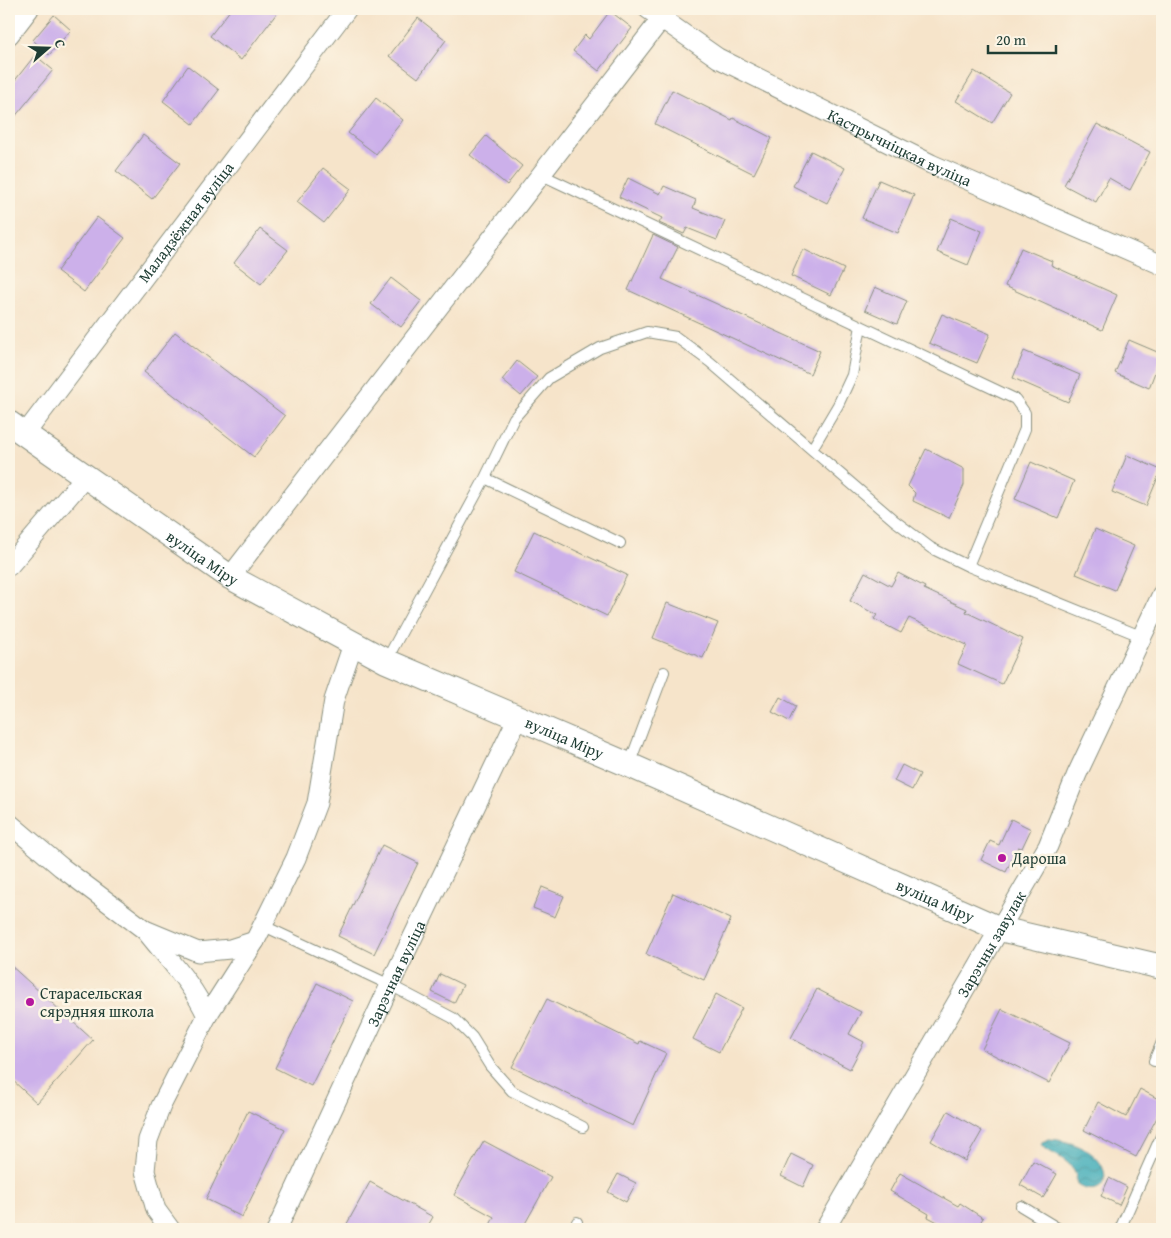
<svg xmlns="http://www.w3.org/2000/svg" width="1171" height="1238" font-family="'Gentium Book Plus',serif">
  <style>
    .water { fill: url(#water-waves); stroke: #2d7476 }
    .building { fill: #ccb0ea }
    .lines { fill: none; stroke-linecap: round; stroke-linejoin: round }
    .service-casing { stroke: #8a907f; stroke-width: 12 }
    .minor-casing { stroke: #8a907f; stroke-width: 21 }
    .tertiary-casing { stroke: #8a907f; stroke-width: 26 }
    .service { stroke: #fff; stroke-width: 10 }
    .minor { stroke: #fff; stroke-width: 19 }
    .tertiary { stroke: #fff; stroke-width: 24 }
    .poi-dot { fill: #b5179e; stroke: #fcf5e5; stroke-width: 2 }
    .labels { text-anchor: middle; stroke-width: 5; stroke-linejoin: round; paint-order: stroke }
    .street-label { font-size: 16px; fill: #1f3d34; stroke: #fcf5e5 }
    .poi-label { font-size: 16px; fill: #1f3d34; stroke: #fcf5e5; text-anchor: start }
  </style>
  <defs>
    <pattern id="water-waves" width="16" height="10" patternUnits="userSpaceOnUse" patternTransform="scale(1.25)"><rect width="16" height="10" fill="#3baab8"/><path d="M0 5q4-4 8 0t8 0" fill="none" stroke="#318c96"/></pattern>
  </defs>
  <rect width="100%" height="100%" fill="#fcf5e5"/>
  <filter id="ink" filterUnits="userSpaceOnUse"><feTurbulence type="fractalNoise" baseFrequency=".02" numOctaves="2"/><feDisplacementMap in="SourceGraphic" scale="10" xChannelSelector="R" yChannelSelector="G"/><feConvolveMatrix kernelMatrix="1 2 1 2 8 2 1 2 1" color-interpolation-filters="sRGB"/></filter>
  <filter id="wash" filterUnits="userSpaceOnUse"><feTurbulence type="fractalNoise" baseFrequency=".0096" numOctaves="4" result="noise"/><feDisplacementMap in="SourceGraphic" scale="20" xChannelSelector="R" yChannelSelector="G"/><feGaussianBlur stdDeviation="1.12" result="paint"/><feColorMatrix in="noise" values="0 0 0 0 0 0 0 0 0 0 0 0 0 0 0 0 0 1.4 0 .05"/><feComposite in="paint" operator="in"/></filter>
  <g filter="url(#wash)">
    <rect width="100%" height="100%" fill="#f6e4ca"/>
    <!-- water -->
    <path class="water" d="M1049,1139C1069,1140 1098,1150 1104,1171C1109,1190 1090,1194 1077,1185C1076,1181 1076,1176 1075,1173C1069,1157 1046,1153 1041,1144L1042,1142Z"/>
    <g id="blocks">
      <!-- building -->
      <path class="building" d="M231,9H280L241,60L210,36Z
        M610,11L632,28L599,71L573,51L585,35L589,39Z
        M54,15L71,30L49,55L33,40Z
        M418,18L446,40L418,78L389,56Z
        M35,55L53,70L9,124V88Z
        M188,66L219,90L193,124L163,101Z
        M974,71L1010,93L992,123L956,101Z
        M672,90L732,120L733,118L772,138L754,174L655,124Z
        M376,98L403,120L376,154L348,133Z
        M1097,124L1150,152L1130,190L1109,178L1096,202L1064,185Z
        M143,135L180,163L152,199L116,171Z
        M486,136L522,166L507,185L470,155Z
        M811,151L845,168L827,203L793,186Z
        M323,168L351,189L324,223L297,202Z
        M628,178L660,194L664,186L696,200L693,208L725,221L717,240L687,228L684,234L659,223L662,218L619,197Z
        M879,180L914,195L898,233L862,218Z
        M97,217L125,238L84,292L57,271Z
        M951,218L982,231L968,265L937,252Z
        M260,229L288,250L261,284L234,263Z
        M653,235L678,247L662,279L820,351L810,374L628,290Z
        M1021,248L1052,261L1051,265L1117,295L1102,330L1005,286Z
        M803,249L844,269L831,295L791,276Z
        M391,278L421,301L401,327L371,304Z
        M875,287L907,301L897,324L865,310Z
        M942,314L990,334L977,363L929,343Z
        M175,332L285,416L254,457L144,372Z
        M1129,340L1162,354L1149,388L1115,373Z
        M1024,351L1080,375L1068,402L1013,378Z
        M517,361L537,377L521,396L502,380Z
        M926,449L964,469V485L949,518L913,501L915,493L908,486Z
        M1127,455L1161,470L1146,506L1112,492Z
        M1031,462L1074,481L1058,518L1015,499Z
        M1095,529L1134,546L1115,590L1076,574Z
        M534,531L627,575L607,616L514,572Z
        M865,572L891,586L898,573L925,587L924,589L967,609L966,612L1023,639L1002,684L958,664L967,645L909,618L901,633L874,619L877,615L850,601Z
        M667,603L718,623L703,658L653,638Z
        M780,697L796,706L789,721L772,712Z
        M902,765L920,774L912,790L894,781Z
        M1011,819L1031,829L1022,848L1018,847L1006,872L981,860L990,841L999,845Z
        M382,845L418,863L374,954L338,936Z
        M542,887L564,896L555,917L533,908Z
        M673,893L731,919L704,980L646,954Z
        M9,964L93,1040L37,1103L9,1077Z
        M440,974L463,985L454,1003L432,992Z
        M317,983L353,1001L311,1086L275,1068Z
        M817,989L861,1012L849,1034L864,1042L850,1069L791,1038Z
        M716,994L742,1008L719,1052L693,1039Z
        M547,999L639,1044L640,1041L666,1053L633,1126L512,1067Z
        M1002,1009L1070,1043L1049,1083L982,1049Z
        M1140,1089L1162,1101V1108L1136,1157L1084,1130L1098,1102L1126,1117Z
        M248,1111L285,1129L242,1217L206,1199Z
        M948,1111L982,1131L965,1161L931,1141Z
        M484,1141L551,1177L522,1229H488L494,1217L454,1195Z
        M791,1154L813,1165L803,1187L781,1176Z
        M1033,1161L1057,1174L1043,1198L1020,1185Z
        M900,1173L958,1206L960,1203L983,1218L976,1229H951L928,1217L929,1214L890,1191Z
        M618,1174L636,1183L626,1202L608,1192Z
        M1109,1178L1127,1187L1119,1205L1101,1196Z
        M370,1182L433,1217L426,1229H344Z"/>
    </g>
  </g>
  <g filter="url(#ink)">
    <use href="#blocks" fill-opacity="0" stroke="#8a907f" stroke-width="1"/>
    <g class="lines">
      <defs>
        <path id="service" d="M542,175L1015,399L1025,413V429L968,566
          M812,449L838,405L852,375L861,326
          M485,478L620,543
          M386,661L485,478L514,418L549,378L600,348L647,332L676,337L710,362L895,521L931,548L968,566L1143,637
          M629,765L664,672
          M264,926L390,985L453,1018L472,1037L490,1066L512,1091L583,1127
          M1154,1061L1162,1042
          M1021,1206L1059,1229
          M574,1229L577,1222
          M1120,1229L1162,1134"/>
        <g id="minor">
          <path id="s1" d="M648,9L718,58L931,164L1162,265"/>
          <path d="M9,35L29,9"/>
          <path id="s2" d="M25,434L347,9"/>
          <path d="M9,566L85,477"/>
          <path d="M230,577L669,9"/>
          <path d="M9,823L61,867L145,930L198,952L230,949L255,941"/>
          <path d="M146,931C167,958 193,984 207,1016"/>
          <path d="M170,1229L156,1210L145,1171L148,1140L161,1106L207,1016L255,941L296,858L317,803L334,700L353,644"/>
          <path id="s3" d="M277,1229L390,985L518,717"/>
          <path id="s4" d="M825,1229L1048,846L1077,774L1162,594"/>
        </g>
        <g id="tertiary">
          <path id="s5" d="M9,423L230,577L386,661L629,765L1000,929L1162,967"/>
        </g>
      </defs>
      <!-- service casing -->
      <use href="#service" class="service-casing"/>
      <!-- minor casing -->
      <use href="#minor" class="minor-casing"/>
      <!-- tertiary casing -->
      <use href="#tertiary" class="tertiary-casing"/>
      <!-- service -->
      <use href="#service" class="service"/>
      <!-- minor -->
      <use href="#minor" class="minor"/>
      <!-- tertiary -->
      <use href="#tertiary" class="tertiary"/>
    </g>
  </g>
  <!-- markers -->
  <g class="poi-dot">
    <circle cx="1002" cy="858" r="5"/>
    <circle cx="30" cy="1002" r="5"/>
  </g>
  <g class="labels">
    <!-- street labels -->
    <g class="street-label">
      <text dy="6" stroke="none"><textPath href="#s1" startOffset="288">Кастрычніцкая вуліца</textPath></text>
      <text dy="6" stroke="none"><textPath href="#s2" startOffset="266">Маладзёжная вуліца</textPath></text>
      <text dy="6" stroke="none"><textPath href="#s5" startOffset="236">вуліца Міру</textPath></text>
      <text dy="6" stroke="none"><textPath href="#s5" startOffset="641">вуліца Міру</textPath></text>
      <text dy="6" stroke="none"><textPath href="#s5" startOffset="1046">вуліца Міру</textPath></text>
      <text dy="6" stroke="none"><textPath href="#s4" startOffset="330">Зарэчны завулак</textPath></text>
      <text dy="6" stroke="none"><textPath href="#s3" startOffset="282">Зарэчная вуліца</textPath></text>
    </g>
    <!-- poi labels -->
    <g class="poi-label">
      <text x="1012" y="864">Дароша</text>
      <text x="40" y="999">Старасельская<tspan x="40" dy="18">сярэдняя школа</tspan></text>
    </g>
  </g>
  <!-- margin -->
  <rect width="1171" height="1238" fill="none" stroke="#fcf5e5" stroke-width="30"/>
  <!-- north arrow -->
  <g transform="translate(48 48) rotate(70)" stroke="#fcf5e5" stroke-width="4" paint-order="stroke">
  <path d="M0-4L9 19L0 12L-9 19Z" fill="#1f3d34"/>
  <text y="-8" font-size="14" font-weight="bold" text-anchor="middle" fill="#1f3d34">С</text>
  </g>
  <!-- scale -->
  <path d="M988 45v8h68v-8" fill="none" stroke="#1f3d34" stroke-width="2.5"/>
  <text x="996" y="45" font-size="15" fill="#1f3d34" stroke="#fcf5e5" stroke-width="4" paint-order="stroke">20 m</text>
</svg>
